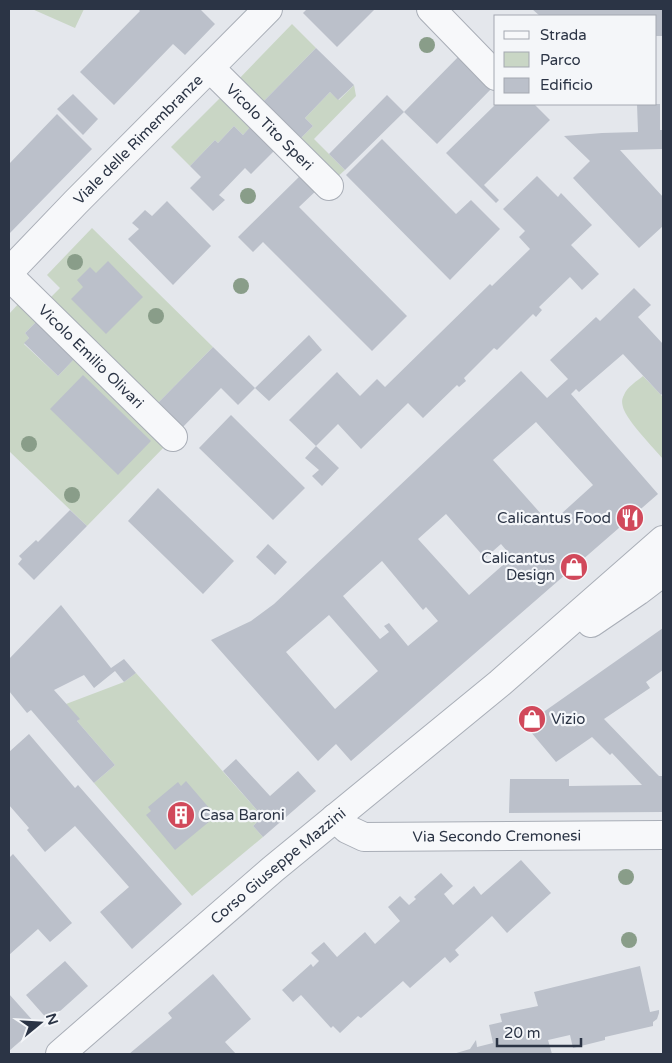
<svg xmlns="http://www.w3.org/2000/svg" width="672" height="1063" font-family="'Varela Round',sans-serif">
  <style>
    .green { fill: #c9d6c5 }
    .building { fill: #bbc0ca; fill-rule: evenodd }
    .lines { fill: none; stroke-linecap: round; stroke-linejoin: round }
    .minor-casing { stroke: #a9aeb7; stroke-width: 30 }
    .minor { stroke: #f7f8fa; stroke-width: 28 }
    .tree { fill: #899d89 }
    .labels { text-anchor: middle; stroke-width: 4.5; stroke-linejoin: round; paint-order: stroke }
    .street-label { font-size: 15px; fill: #2b3445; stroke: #f4f6f9 }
    .poi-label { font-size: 15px; fill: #2b3445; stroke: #f4f6f9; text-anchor: end }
  </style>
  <rect width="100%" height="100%" fill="#e4e7ec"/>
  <!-- green -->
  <path class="green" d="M32,9H84L75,28Z
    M292,24L316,48L260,105L236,82Z
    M354,85L356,96L314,139L345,170L335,179L297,142L313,126L305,118L330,92L339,100Z
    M223,95L253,124L243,135L234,126L218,143L215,140L190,166L171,147Z
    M92,228L213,347L155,406L47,301L60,288L47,275Z
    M21,301L39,319L25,333L29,338L24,344L58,376L77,356L167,444L87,526L9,451V314Z
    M643,376L663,397V459C652,446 631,425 624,410C622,405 621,400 624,395C627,387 637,381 643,376Z
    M136,673L263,817L253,826L263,837L192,896L94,783L115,765L77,721L79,719L66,704L124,682Z"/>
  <!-- building -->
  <path class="building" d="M138,9H202L201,10L215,24L185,55L173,44L114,105L80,72L140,11Z
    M307,9H375L337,47L303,13Z
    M532,9H663V36H656V16H540Z
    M316,48L354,85L338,100L330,92L305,118L313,126L297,142L260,105Z
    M462,53L494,86L437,144L404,112Z
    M73,94L98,119L83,135L57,109Z
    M387,95L404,112L345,170L329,154Z
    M496,104H534L550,120L484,185L499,200L496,203L446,153Z
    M637,104H660V130H663V149L620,150L663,197V226L639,248L573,178L590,161L564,136L602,133L638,132Z
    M57,114L92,149L9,234V164Z
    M234,126L243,135L251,126L275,150L251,174L245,168L219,195L225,200L213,211L190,188L201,177L190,166L215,140L218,143Z
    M382,139L456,214L471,200L500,229L450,280L346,175Z
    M303,173L319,188L299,207L407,316L372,351L263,242L253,252L238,237Z
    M537,176L558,197L561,193L592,225L571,245L599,274L582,290L570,277L539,307L542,310L536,317L533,314L497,350L494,348L464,378L466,381L459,387L457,385L423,418L408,403L361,449L338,424L316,446L289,420L337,372L360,396L377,379L385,387L490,284L492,286L530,249L519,237L525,231L503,209Z
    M167,201L211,246L173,285L128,239L139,229L132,223L145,210L152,216Z
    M108,261L143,297L106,334L71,299L83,287L77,280L90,267L96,273Z
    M634,288L651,305L638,317L663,344V393L661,395L623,354L579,392L576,389L571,394L658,494L351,761L336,744L318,761L211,640L251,621L274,604L521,371L547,398L568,379L550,360L596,317L600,321ZM536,422L593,485L550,524L493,460ZM446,514L485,558L501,544L512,557L469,595L418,539ZM382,561L423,610L426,607L438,621L408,646L389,623L384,626L389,632L380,639L343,596ZM329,615L378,671L335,709L286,652Z
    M39,319L77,356L58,376L24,343L29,338L25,333Z
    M309,335L322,350L269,401L255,388Z
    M213,347L255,388L238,405L221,388L180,430L155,406Z
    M83,375L151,441L118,475L50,409Z
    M231,415L305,488L273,520L199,448Z
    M316,446L339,468L322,486L312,476L319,470L305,458Z
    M158,488L234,561L203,594L128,521Z
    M70,510L87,526L34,580L18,564L22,559L19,556L36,540L38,542Z
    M268,544L287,562L275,575L256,557Z
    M61,605L111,668L124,659L136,673L124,682L115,671L94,688L84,675L54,690L80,719L77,721L115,765L94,783L31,710L27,713L9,691V659Z
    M663,628V670L646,682L650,688L604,719L657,774L659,776H663V812L509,813L510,779H569V786L642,785L612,753L610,755L592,737L556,762L525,725Z
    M29,734L75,788L78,785L182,904L132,949L100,912L129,887L75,826L45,852L27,830L29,828L9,805V752Z
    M236,759L270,796L298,771L316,791L263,837L253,826L263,817L223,771Z
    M186,781L216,816L175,850L146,815L151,811L148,807L178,782L181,786Z
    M13,854L72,923L50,942L38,929L9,955V858Z
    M521,860L551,893L507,933L492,916L455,950L459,955L450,963L445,957L410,988L403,981L361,1018L358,1016L340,1033L333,1026L331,1028L301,995L293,1002L282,990L311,964L313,967L319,961L311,953L324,942L337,957L365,932L375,944L400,921L388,907L400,896L409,905L416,899L414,897L441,873L453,886L444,894L453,905L474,886L481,895Z
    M65,961L88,986L49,1021L26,995Z
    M640,966L650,1012L659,1010V1013L657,1019L653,1022V1026L605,1037V1040L573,1048L570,1035L548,1040L552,1054H453L470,1049L476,1040L477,1047L493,1043L489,1025L502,1022L500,1014L538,1006L534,992Z
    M213,974L251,1019L225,1042L236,1054H129L172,1018L168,1013Z
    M9,994L35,1023L30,1027L33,1030L9,1051Z"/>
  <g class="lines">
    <defs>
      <g id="minor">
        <path d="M431,9L496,76"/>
        <path id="s1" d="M210,68L329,186"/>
        <path id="s2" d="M9,272L76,202L268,9"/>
        <path id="s3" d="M9,276L173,437"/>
        <path d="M591,623L638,591L663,572"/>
        <path id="s4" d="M335,818L347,829L364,837L663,835"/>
        <path id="s5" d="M60,1054L273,869L500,683L663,540"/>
      </g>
    </defs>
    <!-- minor casing -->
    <use href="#minor" class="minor-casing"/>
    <!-- minor -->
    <use href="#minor" class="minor"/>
  </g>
  <!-- trees -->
  <g class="tree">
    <circle cx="427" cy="45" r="8"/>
    <circle cx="248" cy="196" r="8"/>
    <circle cx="75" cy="262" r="8"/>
    <circle cx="241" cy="286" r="8"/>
    <circle cx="156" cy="316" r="8"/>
    <circle cx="29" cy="444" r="8"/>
    <circle cx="72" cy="495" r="8"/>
    <circle cx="626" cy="877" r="8"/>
    <circle cx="629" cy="940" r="8"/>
  </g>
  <!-- icons -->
  <defs>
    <symbol id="restaurant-disc" viewBox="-11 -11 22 22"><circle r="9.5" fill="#d1495b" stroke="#f4f6f9"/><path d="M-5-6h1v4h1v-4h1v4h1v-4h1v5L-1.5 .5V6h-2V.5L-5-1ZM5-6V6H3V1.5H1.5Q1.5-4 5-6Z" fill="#fff"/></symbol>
    <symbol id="shop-disc" viewBox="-11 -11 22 22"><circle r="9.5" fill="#d1495b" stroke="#f4f6f9"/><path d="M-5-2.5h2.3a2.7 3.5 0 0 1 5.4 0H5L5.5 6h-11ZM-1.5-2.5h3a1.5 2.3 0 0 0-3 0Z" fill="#fff"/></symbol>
    <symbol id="building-disc" viewBox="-11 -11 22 22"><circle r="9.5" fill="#d1495b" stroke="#f4f6f9"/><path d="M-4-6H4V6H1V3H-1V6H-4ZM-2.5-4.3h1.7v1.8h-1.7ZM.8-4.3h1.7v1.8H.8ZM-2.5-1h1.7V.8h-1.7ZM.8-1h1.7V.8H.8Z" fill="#fff"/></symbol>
  </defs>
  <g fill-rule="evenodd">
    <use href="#restaurant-disc" x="614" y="502" width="32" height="32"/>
    <use href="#shop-disc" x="558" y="551" width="32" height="32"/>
    <use href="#shop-disc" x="516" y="703" width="32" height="32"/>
    <use href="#building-disc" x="165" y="799" width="32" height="32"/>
  </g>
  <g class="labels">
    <!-- street labels -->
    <g class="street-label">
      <text dy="5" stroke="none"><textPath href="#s1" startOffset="84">Vicolo Tito Speri</textPath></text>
      <text dy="5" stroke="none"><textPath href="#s2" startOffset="185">Viale delle Rimembranze</textPath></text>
      <text dy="5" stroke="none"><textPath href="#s3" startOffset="115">Vicolo Emilio Olivari</textPath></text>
      <text dy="5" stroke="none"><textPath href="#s4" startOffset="168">Via Secondo Cremonesi</textPath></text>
      <text dy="5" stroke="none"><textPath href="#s5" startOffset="288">Corso Giuseppe Mazzini</textPath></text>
    </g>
    <!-- poi labels -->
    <g class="poi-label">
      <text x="611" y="523">Calicantus Food</text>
      <text x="555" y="563">Calicantus<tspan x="555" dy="17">Design</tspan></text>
      <text x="551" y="724" text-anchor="start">Vizio</text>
      <text x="200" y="820" text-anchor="start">Casa Baroni</text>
    </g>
  </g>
  <!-- border -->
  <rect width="672" height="1063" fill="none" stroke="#2b3445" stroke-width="20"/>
  <!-- legend -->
  <rect x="494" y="15" width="162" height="90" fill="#f4f6f9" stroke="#a4a8b1"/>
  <rect x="504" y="31" width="25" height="8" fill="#f7f8fa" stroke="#a4a8b1"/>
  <text x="540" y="40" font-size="15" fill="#2b3445">Strada</text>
  <rect x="504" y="52" width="25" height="15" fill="#c9d6c5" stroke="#a4a8b1"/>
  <text x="540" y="65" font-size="15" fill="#2b3445">Parco</text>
  <rect x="504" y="78" width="25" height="15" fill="#bbc0ca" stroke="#a4a8b1"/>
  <text x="540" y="90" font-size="15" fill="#2b3445">Edificio</text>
  <!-- north arrow -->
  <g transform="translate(40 1023) rotate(72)" stroke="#f4f6f9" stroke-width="4" paint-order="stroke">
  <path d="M0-4L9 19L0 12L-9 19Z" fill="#2b3445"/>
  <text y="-8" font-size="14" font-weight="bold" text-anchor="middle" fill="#2b3445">N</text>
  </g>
  <!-- scale -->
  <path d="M497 1038v8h84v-8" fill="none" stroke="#2b3445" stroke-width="2.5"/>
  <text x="504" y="1038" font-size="15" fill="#2b3445" stroke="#f4f6f9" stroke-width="4" paint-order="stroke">20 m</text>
</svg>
